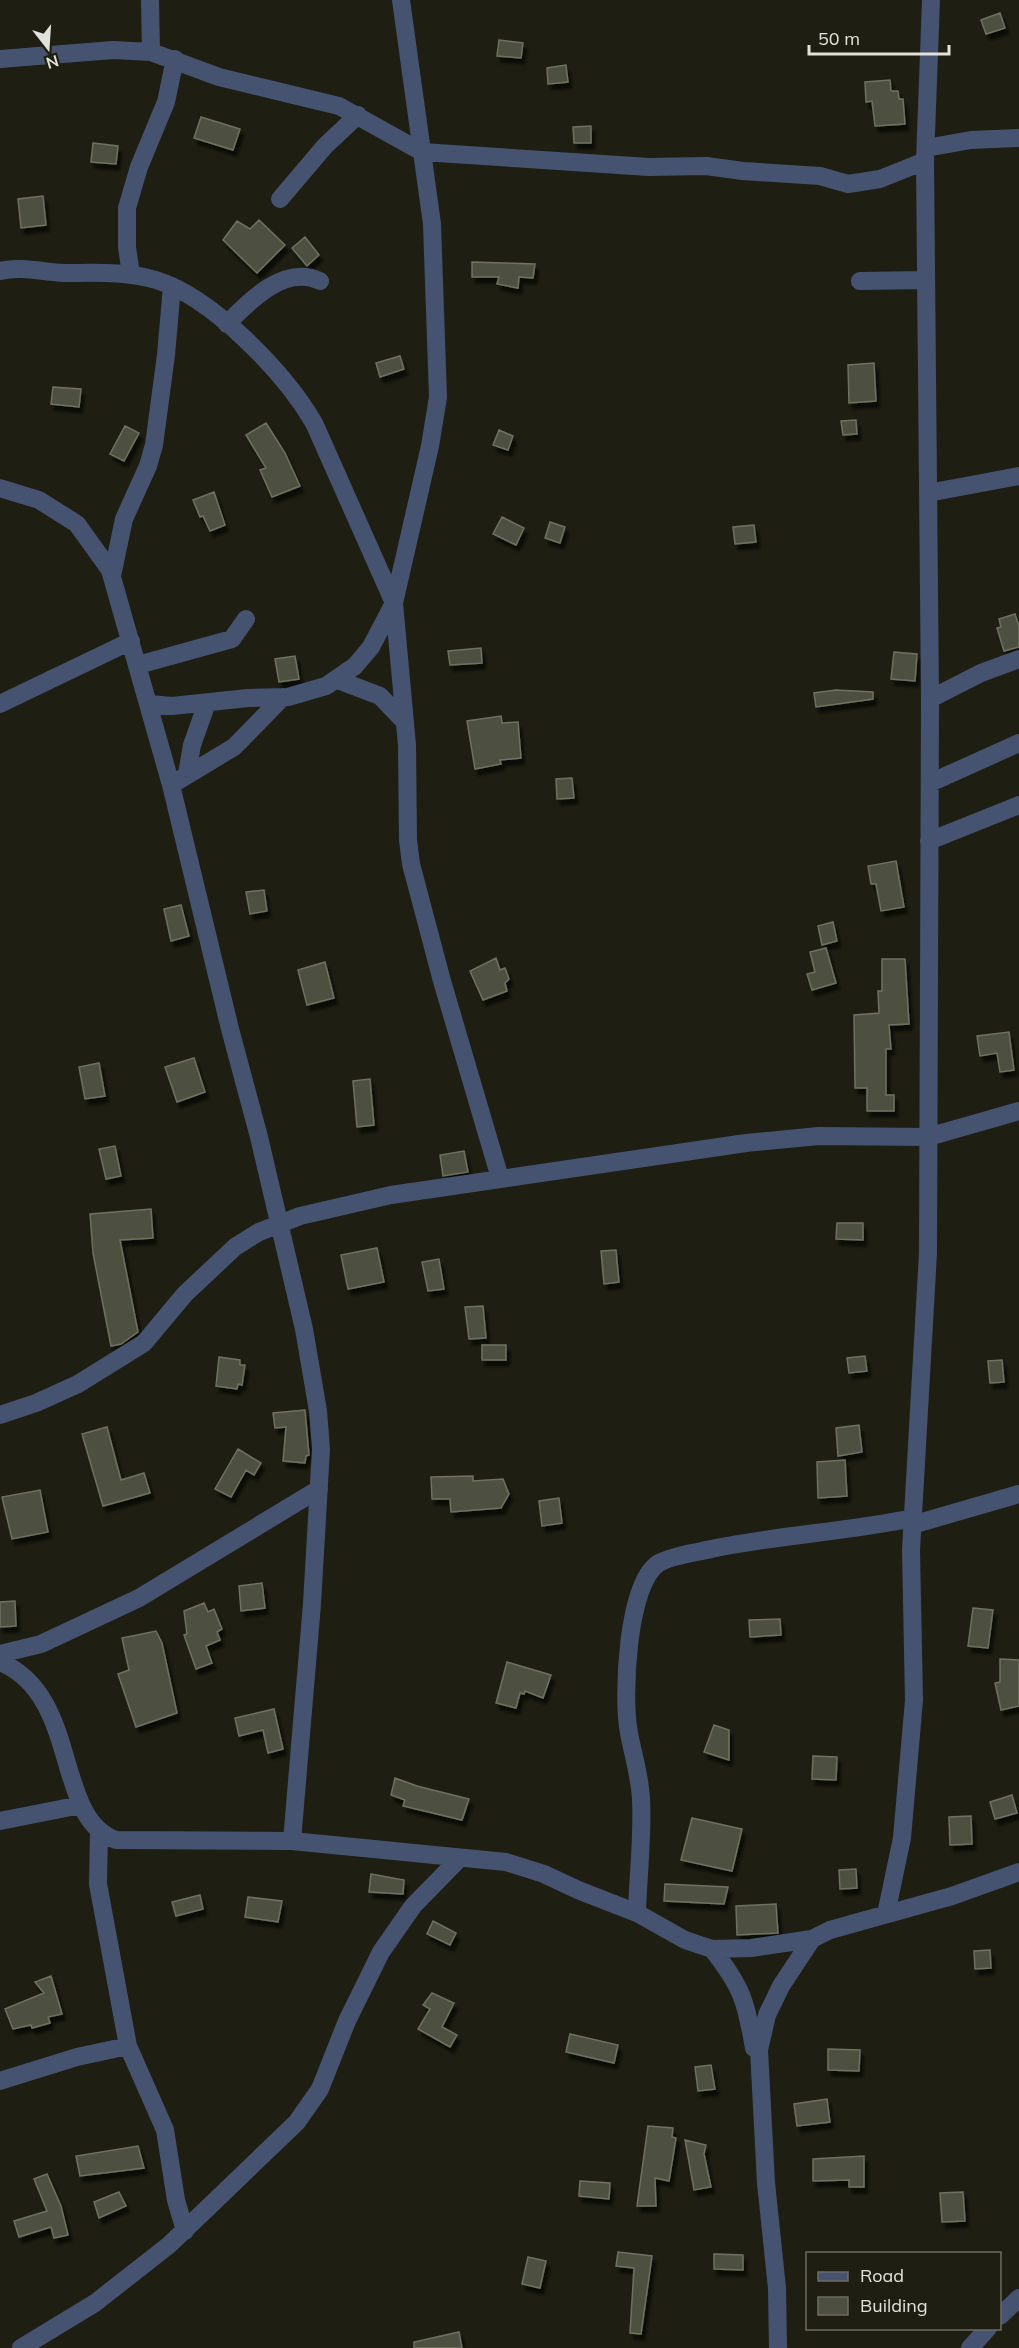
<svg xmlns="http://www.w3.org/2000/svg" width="1019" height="2348" font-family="Mulish,sans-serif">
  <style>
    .building { fill: #4d4f40; stroke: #6f7160; stroke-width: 1.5; filter: url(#shadow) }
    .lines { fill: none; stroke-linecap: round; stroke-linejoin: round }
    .street { stroke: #465370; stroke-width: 18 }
  </style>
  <defs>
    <filter id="shadow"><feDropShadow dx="3.5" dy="6" stdDeviation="1.5" flood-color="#0009"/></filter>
  </defs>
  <rect width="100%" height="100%" fill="#1e1f12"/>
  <!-- building -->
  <path class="building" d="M1000,13L1005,28L986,34L981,20Z
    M499,40L523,43L521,58L497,56Z
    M566,65L568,82L548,84L547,68Z
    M890,80L891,91H898L899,99H903L905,124L875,126L872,101L866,102L865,82Z
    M201,117L240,129L233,150L194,138Z
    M591,126V143H574L573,127Z
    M93,143L118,146L116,164L91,162Z
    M43,196L46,225L21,228L18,199Z
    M259,220L285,245L257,273L223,240L237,221L250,229Z
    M305,237L319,255L307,266L292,248Z
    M472,262L535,264L533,278L519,277L518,288L497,284L499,277H472Z
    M400,356L404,369L380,377L376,363Z
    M874,363L876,401L849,403L848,365Z
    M53,387L81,389L79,407L51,404Z
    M856,420L857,434L843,435L841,421Z
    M266,423L285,453L300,486L272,497L260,470L266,468L246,435Z
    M125,426L139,433L124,461L110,454Z
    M499,430L513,436L508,450L493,445Z
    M214,492L225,525L210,531L203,516L200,517L193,500Z
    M502,517L524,528L516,545L493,534Z
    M550,522L565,527L560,543L545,538Z
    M754,525L756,542L735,544L733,527Z
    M1015,614L1019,626V647L1004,651L997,628L1001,627L999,619Z
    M481,648L482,663L450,665L448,651Z
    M894,652L917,654L915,681L891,679Z
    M295,656L299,679L279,682L275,659Z
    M836,690L873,692V699L816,707L814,693Z
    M501,716L502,723L518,722L521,758L500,760L501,764L475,769L467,721Z
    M572,778L574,798L557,799L556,779Z
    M896,861L904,907L881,911L876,884H871L868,866Z
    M264,890L267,911L250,914L246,892Z
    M181,905L189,936L171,941L164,909Z
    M833,922L837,941L822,945L818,926Z
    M826,948L836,983L812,990L807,974L815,972L810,952Z
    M496,958L500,970L505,968L509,979L505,983L507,991L483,1000L470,971Z
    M882,959H905L909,1024L889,1025L891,1049H886V1095H894V1111H867V1088H855L854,1015L879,1013L878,991H882Z
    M325,962L334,998L307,1005L298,970Z
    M1009,1032L1014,1070L1000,1072L997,1053L980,1056L977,1036Z
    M194,1058L205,1092L177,1102L165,1067Z
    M99,1063L105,1096L85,1099L79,1067Z
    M370,1079L374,1125L357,1127L353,1081Z
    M115,1146L121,1176L106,1179L99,1149Z
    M464,1151L468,1172L443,1176L440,1155Z
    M151,1209L153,1238L120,1240L138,1332L121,1344L111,1346L93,1253L90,1214Z
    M837,1223H863V1240L836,1239Z
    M377,1248L384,1282L348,1289L341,1255Z
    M616,1250L619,1282L604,1284L601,1251Z
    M439,1259L444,1289L428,1291L422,1262Z
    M483,1306L486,1338L469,1339L465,1307Z
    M482,1345H506V1360H482Z
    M865,1356L867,1371L849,1373L847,1358Z
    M219,1357L240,1360V1365H245L242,1385L238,1384L237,1389L216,1386Z
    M1002,1360L1004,1382L990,1383L988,1361Z
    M305,1410L309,1455L306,1456L305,1463L283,1461L286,1427L275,1428L273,1413Z
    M859,1425L862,1452L838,1456L836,1428Z
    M107,1427L121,1480L144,1473L150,1493L103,1506L82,1434Z
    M238,1449L261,1463L254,1475L246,1470L231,1497L215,1489Z
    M845,1460L847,1496L818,1498L817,1462Z
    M473,1476V1481L503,1479L509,1494L501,1508L451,1512L450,1499H432L431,1477Z
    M40,1490L48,1532L12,1539L2,1497Z
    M559,1498L562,1523L542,1526L539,1501Z
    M262,1583L265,1608L241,1611L239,1586Z
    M15,1601L16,1626L0,1627V1602Z
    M204,1603L208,1612L214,1609L222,1629L217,1632L220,1640L206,1646L212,1663L196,1669L184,1635L187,1634L184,1611Z
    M973,1608L993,1610L988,1648L968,1646Z
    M780,1619L781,1635L750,1637L749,1620Z
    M156,1631L162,1643L177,1713L136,1727L118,1674L129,1670L122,1638Z
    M1000,1659L1019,1660V1706L1001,1710L995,1683L1000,1682Z
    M507,1662L551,1675L543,1698L525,1691L524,1694L520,1693L516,1708L496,1703Z
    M274,1709L283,1749L268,1753L263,1730L239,1736L235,1718Z
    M714,1725L729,1730V1760L704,1752Z
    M813,1756L837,1757L836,1780L812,1779Z
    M395,1778L417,1786L469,1799L462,1820L403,1806L405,1800L391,1795Z
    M1012,1795L1017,1813L995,1819L990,1802Z
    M971,1816L972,1844L950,1845L949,1817Z
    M692,1818L742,1829L732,1871L681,1860Z
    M856,1869L857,1888L840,1889L839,1870Z
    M371,1874L404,1880L403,1894L369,1892Z
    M665,1884L728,1887L724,1904L664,1901Z
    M200,1895L203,1909L176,1916L172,1902Z
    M248,1897L282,1901L278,1922L245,1917Z
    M776,1904L778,1933L737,1935L736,1906Z
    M433,1921L456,1933L450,1945L427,1934Z
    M990,1950L991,1968L975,1969L974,1951Z
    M51,1976L62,2014L48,2017L50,2023L32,2028L31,2025L13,2029L5,2009L44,1993L35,1982Z
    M432,1993L454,2003L442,2027L457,2035L450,2047L418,2029L430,2009L423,2005Z
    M570,2034L618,2045L614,2063L566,2052Z
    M828,2049L860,2050L859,2071L828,2070Z
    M711,2065L715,2089L698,2091L695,2067Z
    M827,2099L830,2122L797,2126L794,2104Z
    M648,2126L673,2128L672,2137L676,2138L669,2181L655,2178L656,2206H637Z
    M685,2140L706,2145L704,2154L711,2187L694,2190Z
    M138,2146L144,2168L80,2176L76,2156Z
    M864,2156V2187H849V2180L813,2181V2159Z
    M47,2174L61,2206L68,2235L54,2238L51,2227L19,2237L14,2221L47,2211L34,2179Z
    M580,2181L610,2183L609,2199L579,2196Z
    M119,2192L126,2206L99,2218L94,2202Z
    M963,2192L965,2221L942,2222L940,2193Z
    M618,2252L652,2256L641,2334L630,2333L634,2268L616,2266Z
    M714,2254L743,2255V2270L714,2269Z
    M528,2257L546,2261L540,2288L522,2284Z
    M459,2332L462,2348H414V2342Z"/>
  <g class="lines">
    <!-- street -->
    <path class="street" d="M150,0L151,52
      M0,59L113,50L151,52L219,77L339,106L422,152L649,167L706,166L743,171L820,176L848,184L880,179L925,161
      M926,148L971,140L1019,138
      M280,199L325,146L358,115
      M0,271C20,266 43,272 64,273C95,273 126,271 156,280C212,297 285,373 314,423L394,603L407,745L408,840L411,864L442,981L500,1178
      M131,275L127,247V208L139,167L166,102L175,59
      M860,281L926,280
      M227,324C249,301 285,264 320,281
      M0,488L39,500L77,524L110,570L171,785L230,1029L259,1137L304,1329L318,1411L321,1449L312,1604L292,1841
      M928,493L1019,476
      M112,576L124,519L148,466L154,445L166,355L172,286
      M138,665L232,639L246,619
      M338,680L380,696L404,721
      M930,699L981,673L1019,659
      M0,704L131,641
      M150,704L172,706L248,698L288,697L326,686L355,666L371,647L394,603L430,446L438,397L432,224L401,0
      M187,774L192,745L207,703
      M930,783L1019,743
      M171,785L234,747L283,697
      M929,841L1019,805
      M0,1415L36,1403L78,1384L144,1343L185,1294L235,1247L259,1232L300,1216L391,1195L746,1143L819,1136L928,1137L1019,1111
      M912,1525L1019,1494
      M0,1654L41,1644L139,1598L319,1489
      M0,1662C81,1696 53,1818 116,1840L292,1841L506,1862L544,1874L578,1890L637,1913L685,1940L712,1949L751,1948L812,1939
      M0,1821L81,1805
      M99,1832L98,1884L128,2046L165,2130L176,2200L185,2231
      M637,1913C638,1875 643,1837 641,1799C640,1776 633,1755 629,1733C622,1698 627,1582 659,1563C673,1555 695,1553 711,1549C778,1535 846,1532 913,1518
      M886,1914L902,1838L914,1700L911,1550L928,1253L930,699L925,161L931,0
      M712,1949C742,1987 746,2001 754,2048
      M0,2081L77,2057L128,2046
      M1000,2316L1019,2298
      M21,2348L95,2303L169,2245L297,2122L320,2089L347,2021L381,1952L413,1906L459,1859
      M778,2348L777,2288L766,2183L759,2050L767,2015L781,1986L812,1939L830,1930L952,1896L1019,1872
      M970,2348L988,2328"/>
  </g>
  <!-- legend -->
  <rect x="806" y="2252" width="195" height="78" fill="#1e1f12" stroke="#6c6d62" stroke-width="1.5"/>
  <rect x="818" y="2272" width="30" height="9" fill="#465370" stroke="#6c6d62" stroke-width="1.5"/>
  <text x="860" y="2282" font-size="18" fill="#e1e2d9">Road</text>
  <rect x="818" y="2297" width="30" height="18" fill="#4d4f40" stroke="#6c6d62" stroke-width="1.5"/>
  <text x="860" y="2312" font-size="18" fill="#e1e2d9">Building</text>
  <!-- north arrow -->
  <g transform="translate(48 48) rotate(163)" stroke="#1e1f12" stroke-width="4.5" paint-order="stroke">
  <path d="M0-4.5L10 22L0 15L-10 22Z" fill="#e1e2d9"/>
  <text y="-9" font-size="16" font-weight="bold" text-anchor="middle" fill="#e1e2d9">N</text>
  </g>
  <!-- scale -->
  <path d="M809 45v9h140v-9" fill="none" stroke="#e1e2d9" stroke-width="3"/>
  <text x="818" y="45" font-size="18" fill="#e1e2d9" stroke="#1e1f12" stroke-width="4.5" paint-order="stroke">50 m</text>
</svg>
